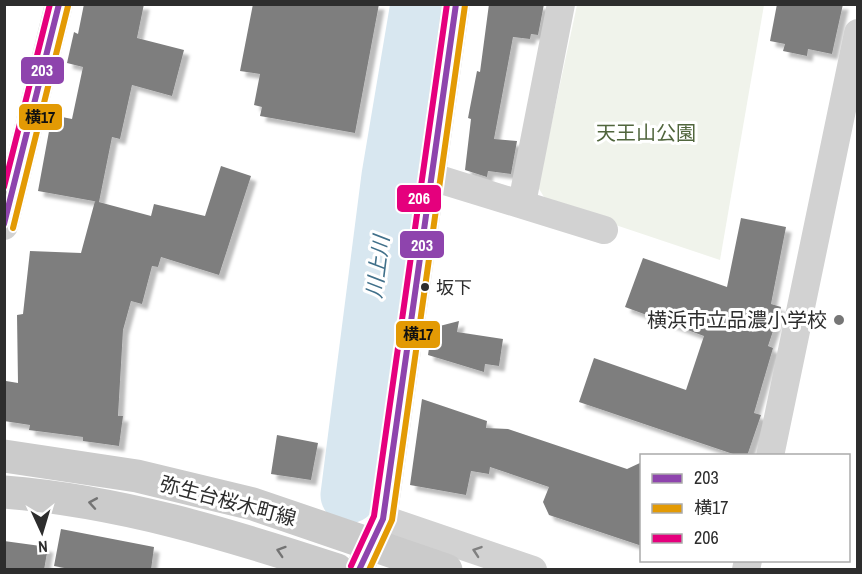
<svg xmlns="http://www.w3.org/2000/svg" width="862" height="574" font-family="'Archivo Narrow','Noto Sans JP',sans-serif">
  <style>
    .green { fill: #f0f3eb }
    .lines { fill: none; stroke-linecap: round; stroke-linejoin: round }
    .river { stroke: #d8e7f0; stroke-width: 57 }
    .building { fill: #7e7e7e; filter: url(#shadow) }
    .minor { stroke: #d2d2d2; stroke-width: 28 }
    .secondary { stroke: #cbcbcb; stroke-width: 33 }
    .secondary-bridge { stroke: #cbcbcb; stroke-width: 33 }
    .bus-1-casing { stroke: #fff; stroke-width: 10 }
    .bus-2-casing { stroke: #fff; stroke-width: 10 }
    .bus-3-casing { stroke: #fff; stroke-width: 10 }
    .bus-1 { stroke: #8e44ad; stroke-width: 6 }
    .bus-2 { stroke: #e39a04; stroke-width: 6 }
    .bus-3 { stroke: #e5007d; stroke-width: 6 }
    .oneway { stroke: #747474 }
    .oneway2 { stroke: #808080 }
    .bus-dot { fill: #2d2d2d; stroke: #fff; stroke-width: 2 }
    .poi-dot { fill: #767676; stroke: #fff; stroke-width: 2 }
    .labels { text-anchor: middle; stroke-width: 6; stroke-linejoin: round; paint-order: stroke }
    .bus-label { font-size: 18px; fill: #2d2d2d; stroke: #fff; text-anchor: start }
    .park-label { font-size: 20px; fill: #51663d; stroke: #fff }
    .poi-label { font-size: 20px; fill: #2d2d2d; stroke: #fff; text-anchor: end }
    .street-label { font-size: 20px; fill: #2d2d2d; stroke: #fff }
    .water-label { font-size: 21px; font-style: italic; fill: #40708a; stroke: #fff }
    .line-badge { stroke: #fff; stroke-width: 2 }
    .badge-label { font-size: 16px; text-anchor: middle; font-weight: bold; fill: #fff }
    .pale-badge-label { font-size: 16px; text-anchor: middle; font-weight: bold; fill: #111 }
  </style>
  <defs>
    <filter id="shadow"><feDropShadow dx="5.5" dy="5.5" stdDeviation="1.5" flood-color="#0004"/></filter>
  </defs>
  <rect width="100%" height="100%" fill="#fff"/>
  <!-- green -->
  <path class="green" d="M577,5H764L720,260L547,202L538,187Z"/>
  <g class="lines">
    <!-- river -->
    <path class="river" d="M349,495L390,176L419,4"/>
  </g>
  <!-- building -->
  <path class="building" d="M84,4H144L137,38L184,50L172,96L132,85L120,139L112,137L99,202L38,191L52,115L72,119L83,67L67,63L74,32L78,34Z
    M253,4H379L355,133L260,116L262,107L254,105L260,74L240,71Z
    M489,4H544L538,35L531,34L530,39L513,37L494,139L517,141L511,174L488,171L487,177L465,170L471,119L468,118L477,71L480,72Z
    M777,4H843L832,54L808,49L807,56L783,51L785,44L770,41Z
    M221,166L251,176L219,275L161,257L158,267L152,266L142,304L131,301L123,330L118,416H123L119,446L83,441V437L29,430L30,425L4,421L6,381L18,383L17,315L23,314L30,251L81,253L95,201L151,216L154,204L205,216Z
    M741,218L786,227L771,304L781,307L768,346L773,348L754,413L761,415L747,456H739L579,402L594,358L686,390L704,336L625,307L643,258L727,287Z
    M459,321L457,332L503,339L499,366L485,364L484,372L428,355L432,328Z
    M422,399L487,421L486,428L508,429L627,469L642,462V546L549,515L543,502L549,487L490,467L489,474L471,471L466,495L410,485Z
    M277,435L318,443L311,480L271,474Z
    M61,529L154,547L151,570H75L54,566Z
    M4,541L48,547L44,570H4Z"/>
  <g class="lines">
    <!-- minor -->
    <path class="minor" d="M432,177L604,230
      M522,203L561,4
      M4,226L59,4
      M770,456L858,33
      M383,519L533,570
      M359,570L383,519L456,4
      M746,570L748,560"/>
    <!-- secondary -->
    <path class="secondary" d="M4,492C119,501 228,534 337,570"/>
    <!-- secondary-bridge -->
    <path class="secondary-bridge" d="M4,456L137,476L253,504L446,570"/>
    <defs>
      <path id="bus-1" d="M4,224L59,4
        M359,570L383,519L456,4"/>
      <path id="bus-2" d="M13,228L68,6
        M369,570L392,520L465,5"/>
      <path id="bus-3" d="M4,187L50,4
        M351,566L374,516L447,4"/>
    </defs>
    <!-- bus-1 casing -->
    <use href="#bus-1" class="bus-1-casing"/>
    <!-- bus-2 casing -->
    <use href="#bus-2" class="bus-2-casing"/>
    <!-- bus-3 casing -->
    <use href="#bus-3" class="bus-3-casing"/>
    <!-- bus-1 -->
    <use href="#bus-1" class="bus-1"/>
    <!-- bus-2 -->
    <use href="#bus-2" class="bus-2"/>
    <!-- bus-3 -->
    <use href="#bus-3" class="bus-3"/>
  </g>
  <!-- one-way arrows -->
  <defs><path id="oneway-chevron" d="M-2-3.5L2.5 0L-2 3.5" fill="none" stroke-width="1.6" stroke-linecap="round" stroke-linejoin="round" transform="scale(1.5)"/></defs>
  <g class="oneway">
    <use href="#oneway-chevron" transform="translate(93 503) rotate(-170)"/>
    <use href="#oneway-chevron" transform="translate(281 551) rotate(-162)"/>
  </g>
  <use class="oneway2" href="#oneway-chevron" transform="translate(477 551) rotate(-161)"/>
  <!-- markers -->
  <circle class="bus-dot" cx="425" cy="287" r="5"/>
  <circle class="poi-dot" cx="839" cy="320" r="6"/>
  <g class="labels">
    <!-- bus labels -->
    <g class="bus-label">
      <text x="436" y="294">坂下</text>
    </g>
    <!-- park labels -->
    <g class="park-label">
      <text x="646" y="140">天王山公園</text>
    </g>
    <!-- poi labels -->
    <g class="poi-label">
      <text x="827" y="327">横浜市立品濃小学校</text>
    </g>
    <!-- street labels -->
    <g class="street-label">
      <text transform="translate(228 501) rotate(15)" y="7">弥生台桜木町線</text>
    </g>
    <!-- water labels -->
    <g class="water-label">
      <text transform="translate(378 267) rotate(-83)" y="7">川上川</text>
    </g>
  </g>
  <g class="line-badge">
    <rect x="20" y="56" width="45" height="29" rx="6" fill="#8e44ad"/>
    <rect x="18" y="103" width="45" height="28" rx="6" fill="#e39a04"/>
    <rect x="396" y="184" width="46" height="29" rx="6" fill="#e5007d"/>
    <rect x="399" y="230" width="46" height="29" rx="6" fill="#8e44ad"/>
    <rect x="395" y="320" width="46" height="29" rx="6" fill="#e39a04"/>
  </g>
  <g class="badge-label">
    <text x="42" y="76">203</text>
    <text x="419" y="204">206</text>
    <text x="422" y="251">203</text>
  </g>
  <g class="pale-badge-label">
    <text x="40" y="123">横17</text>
    <text x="418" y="340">横17</text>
  </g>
  <!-- border -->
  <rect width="862" height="574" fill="none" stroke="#2d2d2d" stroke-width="12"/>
  <!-- legend -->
  <rect x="640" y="454" width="210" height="108" fill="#ffffff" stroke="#ababab" stroke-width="1.5"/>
  <rect x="652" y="474" width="30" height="9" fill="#8e44ad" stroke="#ababab" stroke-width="1.5"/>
  <text x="694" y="484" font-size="18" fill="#2d2d2d">203</text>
  <rect x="652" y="504" width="30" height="9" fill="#e39a04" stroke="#ababab" stroke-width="1.5"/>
  <text x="694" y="514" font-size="18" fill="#2d2d2d">横17</text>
  <rect x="652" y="534" width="30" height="9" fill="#e5007d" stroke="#ababab" stroke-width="1.5"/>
  <text x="694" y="544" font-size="18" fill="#2d2d2d">206</text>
  <!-- north arrow -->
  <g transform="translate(42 532) rotate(176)" stroke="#ffffff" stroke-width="4.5" paint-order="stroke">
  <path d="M0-4.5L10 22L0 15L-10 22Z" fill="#2d2d2d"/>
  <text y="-9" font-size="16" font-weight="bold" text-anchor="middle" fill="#2d2d2d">N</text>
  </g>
</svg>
